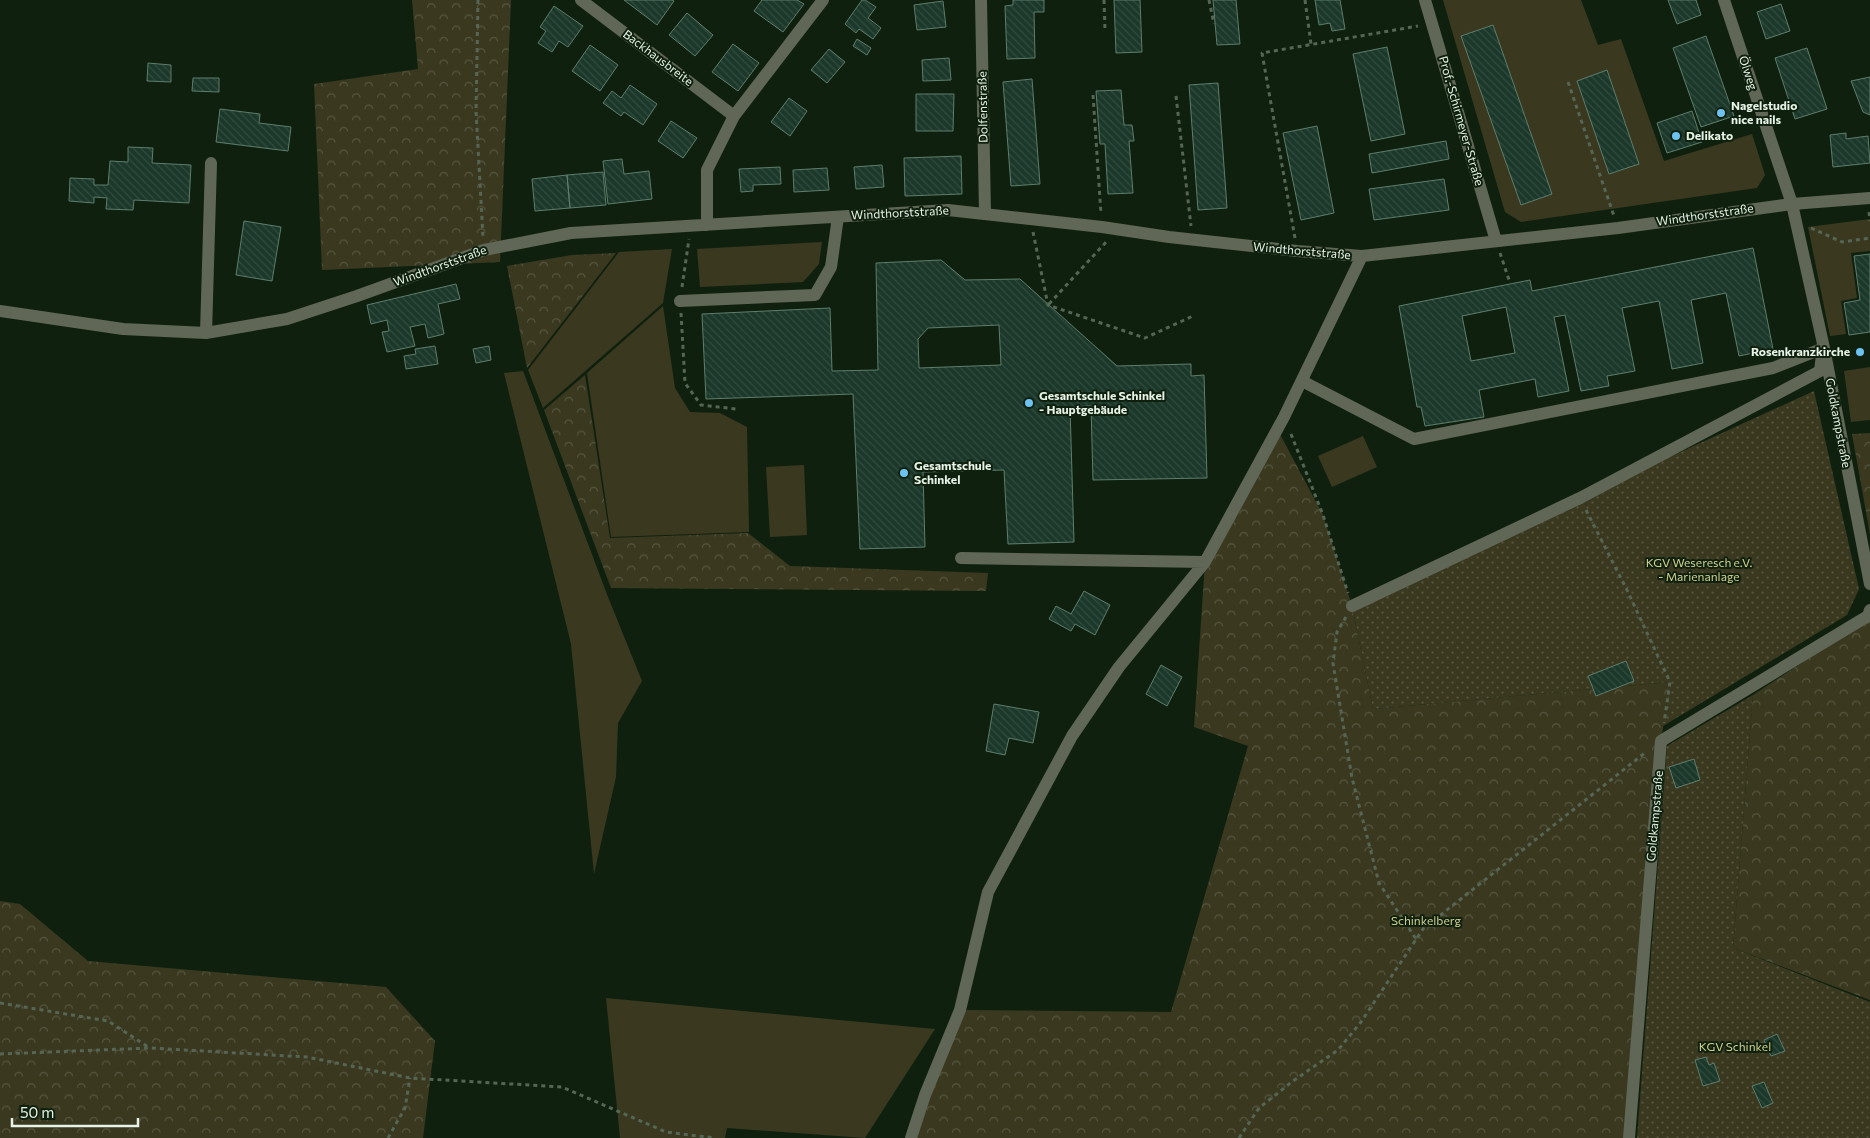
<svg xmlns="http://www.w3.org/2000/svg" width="1870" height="1138" font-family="Commissioner,sans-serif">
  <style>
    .green { fill: #3a3920 }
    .forest { fill: url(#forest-crowns) }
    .garden { fill: url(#garden-dots) }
    .building { fill: url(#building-back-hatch); stroke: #5e7d6d; fill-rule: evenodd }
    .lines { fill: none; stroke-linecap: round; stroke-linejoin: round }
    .path { stroke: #565; stroke-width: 3; stroke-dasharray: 4 4; stroke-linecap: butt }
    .minor { stroke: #616757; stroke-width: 12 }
    .poi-dot { fill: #6cc3f2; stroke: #0f210e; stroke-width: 2 }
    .labels { text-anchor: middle; stroke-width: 4; stroke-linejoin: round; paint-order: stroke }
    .street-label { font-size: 12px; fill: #e6f3e6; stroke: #0f210e }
    .poi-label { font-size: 12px; font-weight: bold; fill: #e6f3e6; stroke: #0f210e; text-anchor: start }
    .park-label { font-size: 12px; fill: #d0cf8c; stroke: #0f210e }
  </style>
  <defs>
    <pattern id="forest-crowns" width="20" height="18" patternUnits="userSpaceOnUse" patternTransform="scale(1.25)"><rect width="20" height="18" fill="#3a3920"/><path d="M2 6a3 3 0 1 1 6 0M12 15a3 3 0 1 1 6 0" fill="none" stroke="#565640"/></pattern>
    <pattern id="garden-dots" width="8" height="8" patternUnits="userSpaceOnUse" patternTransform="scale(1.25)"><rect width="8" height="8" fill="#3a3920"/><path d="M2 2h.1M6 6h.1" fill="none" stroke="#565640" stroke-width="1.8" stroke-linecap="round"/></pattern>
    <pattern id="building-back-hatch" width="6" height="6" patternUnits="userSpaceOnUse" patternTransform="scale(1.25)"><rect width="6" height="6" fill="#1b382a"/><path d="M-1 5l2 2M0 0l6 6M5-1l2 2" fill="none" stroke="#314c3f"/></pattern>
  </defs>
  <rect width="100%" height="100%" fill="#0f210e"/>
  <!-- green -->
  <path class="green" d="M1443,0H1581L1598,45L1621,39L1664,161L1752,134L1765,175L1757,188L1521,222L1505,212Z
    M1870,219V251L1851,253L1857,298L1841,301L1846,334L1830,336L1808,227Z
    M822,242L819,264L803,282L700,287L697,249Z
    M672,249L663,303L543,408L528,370L619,252Z
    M663,306L675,388L690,412L720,413L747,427L749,532L611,537L587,373Z
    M1870,367V420L1851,422L1844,371Z
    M523,371L608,597L642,681L618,723L616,777L594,874L571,644L504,373Z
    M1363,436L1377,467L1332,487L1318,456Z
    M804,465L807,535L770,537L766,467Z
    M606,998L935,1029L865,1138L727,1128L725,1138H620Z"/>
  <!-- forest -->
  <path class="forest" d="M412,0H511L500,262L322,270L314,84L418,69Z
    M616,253L527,368L507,266L572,255Z
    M585,375L610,538L748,533L790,566L988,573L986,591L611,588L544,410Z
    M1274,423L1323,515L1352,606L1373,709L1670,682L1661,741L1625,1138H911L960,1010L1171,1012L1248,746L1194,727L1205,562Z
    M1870,433V534L1852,434Z
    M1870,618V1000L1733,948L1753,695Z
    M0,901L20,904L88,961L386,987L435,1041L423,1138H0Z"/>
  <!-- garden -->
  <path class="garden" d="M1814,391L1859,589L1847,615L1663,726L1670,682L1373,709L1352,606L1580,498Z
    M1753,695L1733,948L1870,1002V1138H1637L1667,746Z"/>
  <!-- building -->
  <path class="building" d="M624,0H672L674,1L657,25Z
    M762,0H797L804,4L783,32L754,11Z
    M862,0H865L876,7L868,18L881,28L873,39L859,29L856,33L845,24Z
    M1013,0H1044V12H1034L1035,58L1007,59L1005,6L1013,5Z
    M1114,0H1140L1142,52L1116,53Z
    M1213,0H1236L1240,44L1217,45Z
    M1315,0H1340L1345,29L1332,31L1330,23L1319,25Z
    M1668,0H1696L1701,15L1677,24Z
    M943,1L946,27L917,30L914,5Z
    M1781,4L1790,31L1766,39L1757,12Z
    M554,6L583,26L568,47L559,41L552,52L538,43L546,31L540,27Z
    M687,13L713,35L695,56L669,35Z
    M1493,25L1552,194L1521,205L1461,36Z
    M1706,36L1734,116L1701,127L1673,48Z
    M857,39L871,48L867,55L853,46Z
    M733,44L759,63L738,91L712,72Z
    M590,45L618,65L600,91L572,71Z
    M1387,47L1405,134L1371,141L1353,54Z
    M1807,48L1827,109L1795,119L1775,58Z
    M829,49L845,62L827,83L811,70Z
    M949,58L951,80L923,81L922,60Z
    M148,63L171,65V82L147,81Z
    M1607,70L1639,164L1609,174L1577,81Z
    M1870,77V115L1863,112L1851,81Z
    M193,78H219V92L192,91Z
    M1032,79L1040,184L1011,186L1003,82Z
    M1218,83L1227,208L1198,210L1189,85Z
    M630,85L657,104L643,125L624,112L621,116L603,103L612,91L621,98Z
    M1121,90L1124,125H1132L1134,141H1129L1133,193L1108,194L1105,144H1100L1096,91Z
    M916,94H954L953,131H916Z
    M789,98L807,111L790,136L771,122Z
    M220,109L260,114L259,123L291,127L288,151L216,142Z
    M1692,111L1702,142L1667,153L1657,123Z
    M671,121L697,138L683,158L658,141Z
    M1317,126L1334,213L1301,220L1283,133Z
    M1846,133V139L1868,136L1870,163L1833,167L1830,135Z
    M1446,141L1449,159L1372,173L1369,154Z
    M128,147L153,148L152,163L191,165L189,203L134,200L133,210L106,209L107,198L94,197V203L69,201L70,178L94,179V185H108L110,161L128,162Z
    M961,156L962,194L905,196L904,158Z
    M622,159L624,174L649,171L652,199L608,204L603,161Z
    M882,165L884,187L856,189L854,167Z
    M780,167L781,184L753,185V191L741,192L739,169Z
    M827,168L829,190L794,192L793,170Z
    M603,172L606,205L570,208L567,175Z
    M567,175L570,208L535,211L532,179Z
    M1444,179L1449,210L1374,220L1369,189Z
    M244,221L281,227L272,281L236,275Z
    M1753,248L1773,349L1739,356L1726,293L1691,300L1703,363L1672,369L1659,301L1622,308L1635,371L1607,376L1609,386L1581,391L1565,315L1554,317L1569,391L1538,397L1535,379L1479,390L1484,417L1425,426L1421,407H1417L1399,306L1530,280L1532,291ZM1506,307L1515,353L1471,361L1462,316Z
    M1870,254V332L1849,335L1844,303L1860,300L1854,256Z
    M941,260L965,280L1020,279L1117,366L1191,364V376L1204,375L1207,478L1093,480L1091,406L1070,407L1074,542L1008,544L1004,470L923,472L925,547L860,549L853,394L706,399L702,314L830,308L832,371L878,370L876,263ZM999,325L1001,365L919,368L918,339L928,328Z
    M456,284L460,299L438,304L444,334L428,338L425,324L410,327L415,346L387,352L382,332L389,331L387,320L371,324L367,305Z
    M435,346L438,364L406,369L404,356L416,354L415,349Z
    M489,346L491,360L476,363L473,349Z
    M1084,591L1110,605L1095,635L1075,624L1071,631L1049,619L1056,606L1071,614Z
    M1626,661L1634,681L1596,696L1588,676Z
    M1161,665L1182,677L1167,706L1146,694Z
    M994,704L1039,712L1033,743L1009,738L1005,755L986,751Z
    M1694,759L1700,780L1676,788L1669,767Z
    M1777,1034L1785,1051L1771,1056L1764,1040Z
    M1706,1057L1709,1065L1714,1063L1720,1081L1703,1086L1695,1060Z
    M1764,1082L1773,1103L1762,1108L1752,1086Z"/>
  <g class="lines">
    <!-- path -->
    <path class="path" d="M478,0L476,111L483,237
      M1104,0L1105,30
      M1209,0L1214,24
      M1305,0L1311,44
      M1568,82L1614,216
      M1093,95L1101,214
      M1176,96L1191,226
      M1869,212L1870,221
      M1811,228L1842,242L1870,238
      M1033,232L1048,305L1145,338L1193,316
      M1295,238L1262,53L1418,26
      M1500,253L1510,283
      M682,287L689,239
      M1049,304L1107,241
      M681,313L685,383L701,405L736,409
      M1291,434L1323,515L1348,593
      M1586,510L1627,590L1670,682L1664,723
      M1346,617L1337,632L1333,663L1352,778L1379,883L1416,939
      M0,1003L108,1021L150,1048
      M0,1054L150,1048L307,1057L410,1078L562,1087L666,1132L715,1138
      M388,1138L405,1108L410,1078
      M1239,1138L1259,1108L1293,1081L1338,1050L1361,1022L1423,929L1646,752"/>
    <!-- minor -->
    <path class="minor" d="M581,0L734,116
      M981,0L985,213
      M1425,0L1496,241
      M1724,0L1792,204L1824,348L1870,584
      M707,225V170L734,116L823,0
      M680,301L815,295L831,267L838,217
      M0,311L123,329L206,333L287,319L357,296L484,250L571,233L948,210L1102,227L1169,237L1297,251L1362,256L1618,228L1792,204L1870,198
      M206,333L211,163
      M1302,381L1414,439L1773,368L1824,348
      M961,558L1205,562
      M1352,606L1580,498L1820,371L1822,355
      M911,1138L925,1095L960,1010L988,892L1072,736L1119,667L1205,562L1284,417L1362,256
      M1629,1138L1661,741L1868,616L1870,610"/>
  </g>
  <!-- markers -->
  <g class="poi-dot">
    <circle cx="1721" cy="113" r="5"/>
    <circle cx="1676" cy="136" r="5"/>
    <circle cx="1860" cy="352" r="5"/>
    <circle cx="1029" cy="403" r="5"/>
    <circle cx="904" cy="473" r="5"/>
  </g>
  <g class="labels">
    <!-- street labels -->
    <g class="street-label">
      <text transform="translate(658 58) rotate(37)" y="4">Backhausbreite</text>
      <text transform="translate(1748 73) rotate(72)" y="4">Ölweg</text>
      <text transform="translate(983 107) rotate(-91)" y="4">Dolfenstraße</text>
      <text transform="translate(1461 121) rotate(74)" y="4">Prof.-Schirmeyer-Straße</text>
      <text transform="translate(900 213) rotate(-3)" y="4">Windthorststraße</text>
      <text transform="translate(1705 215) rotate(-8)" y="4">Windthorststraße</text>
      <text transform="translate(1302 251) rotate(5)" y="4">Windthorststraße</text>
      <text transform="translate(440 266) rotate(-20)" y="4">Windthorststraße</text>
      <text transform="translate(1838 423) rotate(79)" y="4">Goldkampstraße</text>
      <text transform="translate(1655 816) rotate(-85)" y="4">Goldkampstraße</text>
    </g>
    <!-- poi labels -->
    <g class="poi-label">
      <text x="1731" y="110">Nagelstudio<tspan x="1731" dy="14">nice nails</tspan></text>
      <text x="1686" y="140">Delikato</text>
      <text x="1850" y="356" text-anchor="end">Rosenkranzkirche</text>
      <text x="1039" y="400">Gesamtschule Schinkel<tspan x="1039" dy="14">- Hauptgebäude</tspan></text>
      <text x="914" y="470">Gesamtschule<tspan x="914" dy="14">Schinkel</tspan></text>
    </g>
    <!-- park labels -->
    <g class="park-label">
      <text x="1699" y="567">KGV Weseresch e.V.<tspan x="1699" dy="14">- Marienanlage</tspan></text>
      <text x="1426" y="925">Schinkelberg</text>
      <text x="1735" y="1051">KGV Schinkel</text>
    </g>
  </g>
  <!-- scale -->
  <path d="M12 1118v8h126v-8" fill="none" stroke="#e6f3e6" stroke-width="2.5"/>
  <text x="20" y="1118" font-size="15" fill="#e6f3e6" stroke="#0f210e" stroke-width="4" paint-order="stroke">50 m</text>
</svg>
